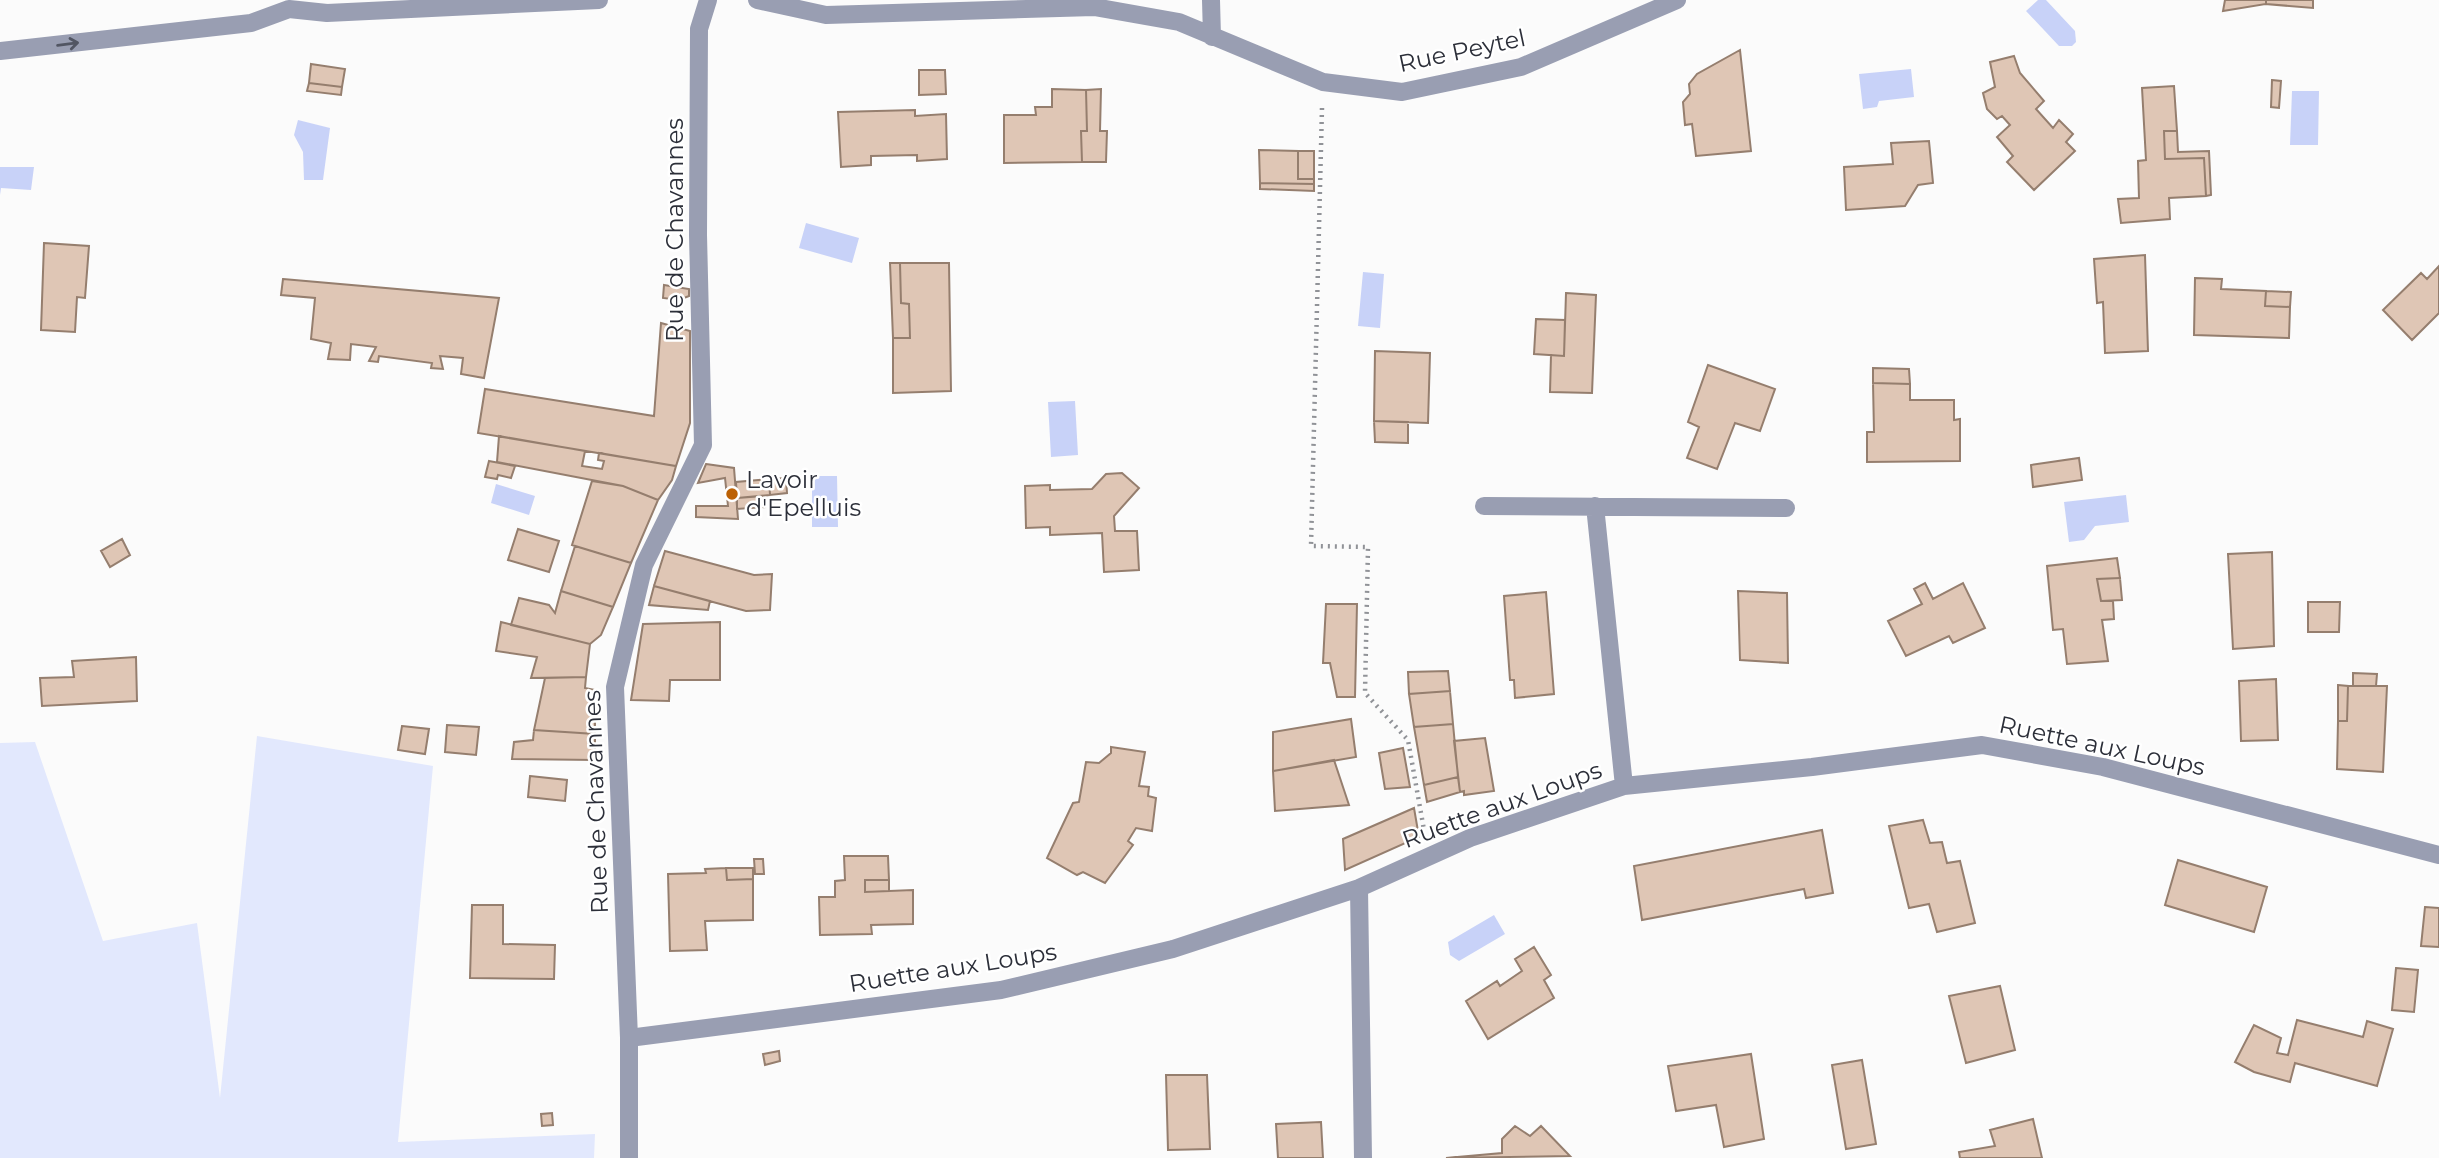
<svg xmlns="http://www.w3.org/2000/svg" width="2439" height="1158" font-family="Montserrat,sans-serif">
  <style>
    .green { fill: #e2e8fd }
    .water { fill: #c8d2f8 }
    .building { fill: #dfc6b5; stroke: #957e6e; stroke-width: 2 }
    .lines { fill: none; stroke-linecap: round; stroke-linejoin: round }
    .path { stroke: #909297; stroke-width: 4.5; stroke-dasharray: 2 5; stroke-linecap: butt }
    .street { stroke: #999eb2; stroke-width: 18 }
    .oneway { stroke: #525663 }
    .poi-dot { fill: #bc6105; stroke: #fff; stroke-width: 2.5 }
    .labels { text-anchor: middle; stroke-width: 5; stroke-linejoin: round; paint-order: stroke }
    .street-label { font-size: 24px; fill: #2c2f39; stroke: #fff }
    .poi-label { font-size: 24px; fill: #2c2f39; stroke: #fff; text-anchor: start }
  </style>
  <rect width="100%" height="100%" fill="#fbfbfb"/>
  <!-- green -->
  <path class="green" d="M257,736L433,766L398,1142L595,1134L594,1158H0V743L35,742L103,941L197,923L220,1098Z"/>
  <!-- water -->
  <path class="water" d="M2038,0H2046L2075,31L2076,42L2072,46H2059L2026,11Z
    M1911,69L1914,97L1879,101L1877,107L1863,109L1859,74Z
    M2292,91H2319L2318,145H2290Z
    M298,120L330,128L323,180H304L303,152L294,135Z
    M0,167H34L31,190L1,188L0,195Z
    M806,223L859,238L852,263L799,248Z
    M1363,272L1384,274L1380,328L1358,326Z
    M1075,401L1078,455L1051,457L1048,402Z
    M812,476H837L838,527H812Z
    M496,484L535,496L529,515L491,503Z
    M2126,495L2129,522L2095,526L2084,540L2069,542L2064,502Z
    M1494,915L1505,934L1459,961L1450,955L1448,942Z"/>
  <!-- building -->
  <path class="building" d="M2225,0H2266V4L2223,11Z
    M2266,0H2313V8L2266,4Z
    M1740,50L1751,151L1696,156L1692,124L1685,125L1683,102L1690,94L1689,84L1697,74Z
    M2014,56L2020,73L2044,101L2036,109L2053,128L2059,120L2073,134L2066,142L2075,151L2034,190L2007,162L2013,156L1997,137L2010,125L2002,116L1997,119L1987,109L1983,93L1995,87L1990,62Z
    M311,64L345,69L342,87L309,83Z
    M919,70H945L946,94L919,95Z
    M2272,80L2281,81L2279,108L2271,107Z
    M309,83L342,87L341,95L307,91Z
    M2174,86L2177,131H2164L2165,159L2204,158L2206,196L2169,198L2170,219L2121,223L2118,199L2139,198L2138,161L2146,160L2142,88Z
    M1052,89L1086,90L1087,131H1081L1082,162L1004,163V115H1036L1035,107H1052Z
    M1101,89L1100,131H1107L1106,162H1082L1081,131H1087L1086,90Z
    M915,110V116L946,114L947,159L917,161V155L871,156V165L841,167L838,112Z
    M2164,131H2177L2178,152L2209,151L2211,195L2206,196L2204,158L2165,159Z
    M1929,141L1933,183L1918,185L1905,206L1846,210L1844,167L1893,164L1891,143Z
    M1259,150L1298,151V179H1314V184L1260,183Z
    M1298,151H1314V179H1298Z
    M1260,183L1314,184V191L1260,189Z
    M44,243L89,246L85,298L77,297L75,332L41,330Z
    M2145,255L2148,351L2105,353L2103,302L2097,303L2094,259Z
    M890,263H900L901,303L909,304L910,338H893Z
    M900,263H949L951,391L893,393V338H910L909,304L901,303Z
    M2439,266V313L2412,340L2383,310L2421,273L2427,279Z
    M2195,278L2222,279L2221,289L2266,291L2265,306L2290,307L2289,338L2194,335Z
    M283,279L499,298L484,378L461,374L463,358L440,356L443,369L431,368L432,363L379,356L378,362L369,361L376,347L351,344L350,360L328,359L331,343L311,339L315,298L281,295Z
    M664,285L689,289V296L679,300L663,298Z
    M2266,291L2291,292L2290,307L2265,306Z
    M1566,293L1596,295L1592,393L1550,392L1551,355L1564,356Z
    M1536,319L1565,320L1564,356L1534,354Z
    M661,323L690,331V423L676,466L478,433L485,389L654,416Z
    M1375,351L1430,353L1428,423L1374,421Z
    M1708,365L1775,389L1760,431L1735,423L1717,469L1687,458L1699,427L1688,422Z
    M1873,368L1909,369L1910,384L1873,383Z
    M1873,383L1910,384V400H1954V420L1960,419V461L1867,462V432H1874Z
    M1374,421L1408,422V443L1375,442Z
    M499,436L585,451L582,466L602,469L604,461L598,460L599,453L676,466L672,480L658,500L623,486L497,462Z
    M2079,458L2082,480L2033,487L2031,465Z
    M489,461L515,466L511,478L498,475L497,479L485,477Z
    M706,464L734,468L738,519L696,517V506H728L725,478L698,483Z
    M1122,473L1139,488L1114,516L1115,531H1137L1139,570L1104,572L1102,533L1050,535V527L1026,528L1025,486L1050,485V490L1092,489L1106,474Z
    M786,478L787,493L770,495L769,479Z
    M769,479L770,495L737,498L736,482Z
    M592,481L623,486L658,500L631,563L572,545Z
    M764,496L765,507L737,509V498Z
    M518,529L559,541L549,572L508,560Z
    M122,539L130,555L110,567L101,551Z
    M575,546L631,563L613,607L561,591Z
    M665,551L754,575L772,574L770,610L746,611L654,586Z
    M2272,552L2274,646L2233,649L2228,554Z
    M2117,558L2120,578L2097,579L2101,601H2113L2114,619L2102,620L2108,661L2067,664L2063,629L2053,630L2047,566Z
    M2120,578L2122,600L2101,601L2097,579Z
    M1925,583L1933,599L1963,583L1985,628L1953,643L1949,636L1906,656L1888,621L1922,604L1914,589Z
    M654,586L710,601L708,610L649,605Z
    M561,591L613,607L601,635L590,644L511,625L519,598L549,605L555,613Z
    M1738,591L1787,593L1788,663L1740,660Z
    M1546,592L1554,694L1515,698L1514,680H1510L1504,596Z
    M2308,602H2340L2339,632H2308Z
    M1326,604H1357L1355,697H1337L1330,663H1323Z
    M501,622L590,644L586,677L531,678L537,657L496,651Z
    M720,622V680H670L669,701L631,700L643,624Z
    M136,657L137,701L42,706L40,678L74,677L72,661Z
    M1448,671L1450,691L1409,694L1408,672Z
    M2353,673L2377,674L2376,686H2353Z
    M586,677L585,688L595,690V734L534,730L545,678Z
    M2276,679L2278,740L2241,741L2239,681Z
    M2338,685L2348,686L2347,721H2338Z
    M2348,686H2387L2383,772L2337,769L2338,721H2347Z
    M1450,691L1453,724L1414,727L1409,694Z
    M1351,719L1356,757L1273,771V732Z
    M1453,724L1458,777L1424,785L1414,727Z
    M447,725L479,727L476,755L445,752Z
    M402,726L429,729L425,754L398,750Z
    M534,730L595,734V760L512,759L514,742L533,740Z
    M1485,738L1494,791L1464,795V791L1460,792L1454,741Z
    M1111,747L1145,752L1139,786L1149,787L1148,796L1156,798L1152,831L1136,828L1128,841L1133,845L1105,883L1083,872L1077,875L1047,858L1073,803L1079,802L1086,762L1099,763L1111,753Z
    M1403,748L1410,787L1385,789L1379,753Z
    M1334,760L1349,805L1275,811L1273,771Z
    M530,776L567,780L565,801L528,797Z
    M1458,777L1460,792L1427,802L1424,785Z
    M1414,808L1419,837L1345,870L1343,839Z
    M1923,820L1930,843L1942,842L1947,863L1960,861L1975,923L1937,932L1929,904L1909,908L1889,826Z
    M1822,830L1833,893L1806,898L1804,889L1642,920L1634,866Z
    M844,856H888L889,880H865V892L913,890V924L871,925L872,934L820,935L819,897H835V881L845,880Z
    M754,859H763L764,874H755Z
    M2178,860L2267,887L2254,932L2165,905Z
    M726,868L727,880L753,879V920L705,921L707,950L670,951L668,874L706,873L705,869Z
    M726,868H753V879L727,880Z
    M865,880H889V891L865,892Z
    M472,905H503V944L555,945L554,979L470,978Z
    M2425,907L2439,908V947L2421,946Z
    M1534,947L1551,975L1544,980L1554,998L1488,1039L1466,1001L1497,981L1500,986L1522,971L1515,959Z
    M2396,968L2418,970L2414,1012L2392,1010Z
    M2000,986L2015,1050L1966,1063L1949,996Z
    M2297,1020L2363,1037L2367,1021L2393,1029L2377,1086L2295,1063L2290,1082L2254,1072L2235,1062L2254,1025L2281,1038L2277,1053L2288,1055Z
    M779,1051L780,1061L765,1065L763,1054Z
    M1751,1054L1764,1139L1724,1147L1716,1105L1676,1111L1668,1066Z
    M1862,1060L1876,1144L1846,1149L1832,1065Z
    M1166,1075H1207L1210,1149L1168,1150Z
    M552,1113L553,1125L542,1126L541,1114Z
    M2033,1119L2042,1158H1960L1959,1152L1995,1146L1990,1130Z
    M1321,1122L1323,1158H1278L1276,1124Z
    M1515,1126L1530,1136L1541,1126L1570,1156L1446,1158L1502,1153V1139Z"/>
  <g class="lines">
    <!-- path -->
    <path class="path" d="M1322,108L1311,546L1368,547L1365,693L1408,740L1424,830"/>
    <!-- street -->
    <path class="street" d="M757,0L826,15L1094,7L1179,22L1323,82L1402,92L1521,67L1677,0
      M1211,0L1212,37
      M0,51L251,23L289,9L327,13L599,0
      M1484,506L1786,508
      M1595,506L1624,786
      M1359,888L1363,1158
      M629,1038L1001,990L1173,949L1359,888L1470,838L1624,786L1812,767L1982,745L2103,767L2439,855
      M629,1158V1038L615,687L644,565L703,445L698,235L699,29L708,0"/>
  </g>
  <!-- one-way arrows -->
  <defs><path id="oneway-shaft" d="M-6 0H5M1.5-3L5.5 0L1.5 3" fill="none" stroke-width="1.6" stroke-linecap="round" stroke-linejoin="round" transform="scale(1.75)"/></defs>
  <use class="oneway" href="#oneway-shaft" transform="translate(68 44) rotate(-7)"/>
  <!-- markers -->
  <circle class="poi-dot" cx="732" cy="494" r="7"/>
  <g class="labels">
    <!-- street labels -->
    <g class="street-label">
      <text transform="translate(1462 51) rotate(-12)" y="8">Rue Peytel</text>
      <text transform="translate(675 230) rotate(-90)" y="8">Rue de Chavannes</text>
      <text transform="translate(2102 746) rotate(12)" y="8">Ruette aux Loups</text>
      <text transform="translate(596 802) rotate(-92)" y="8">Rue de Chavannes</text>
      <text transform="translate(1502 805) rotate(-20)" y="8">Ruette aux Loups</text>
      <text transform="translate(953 968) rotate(-9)" y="8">Ruette aux Loups</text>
    </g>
    <!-- poi labels -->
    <g class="poi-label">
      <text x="746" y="488">Lavoir<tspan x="746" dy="28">d'Epelluis</tspan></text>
    </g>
  </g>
</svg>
